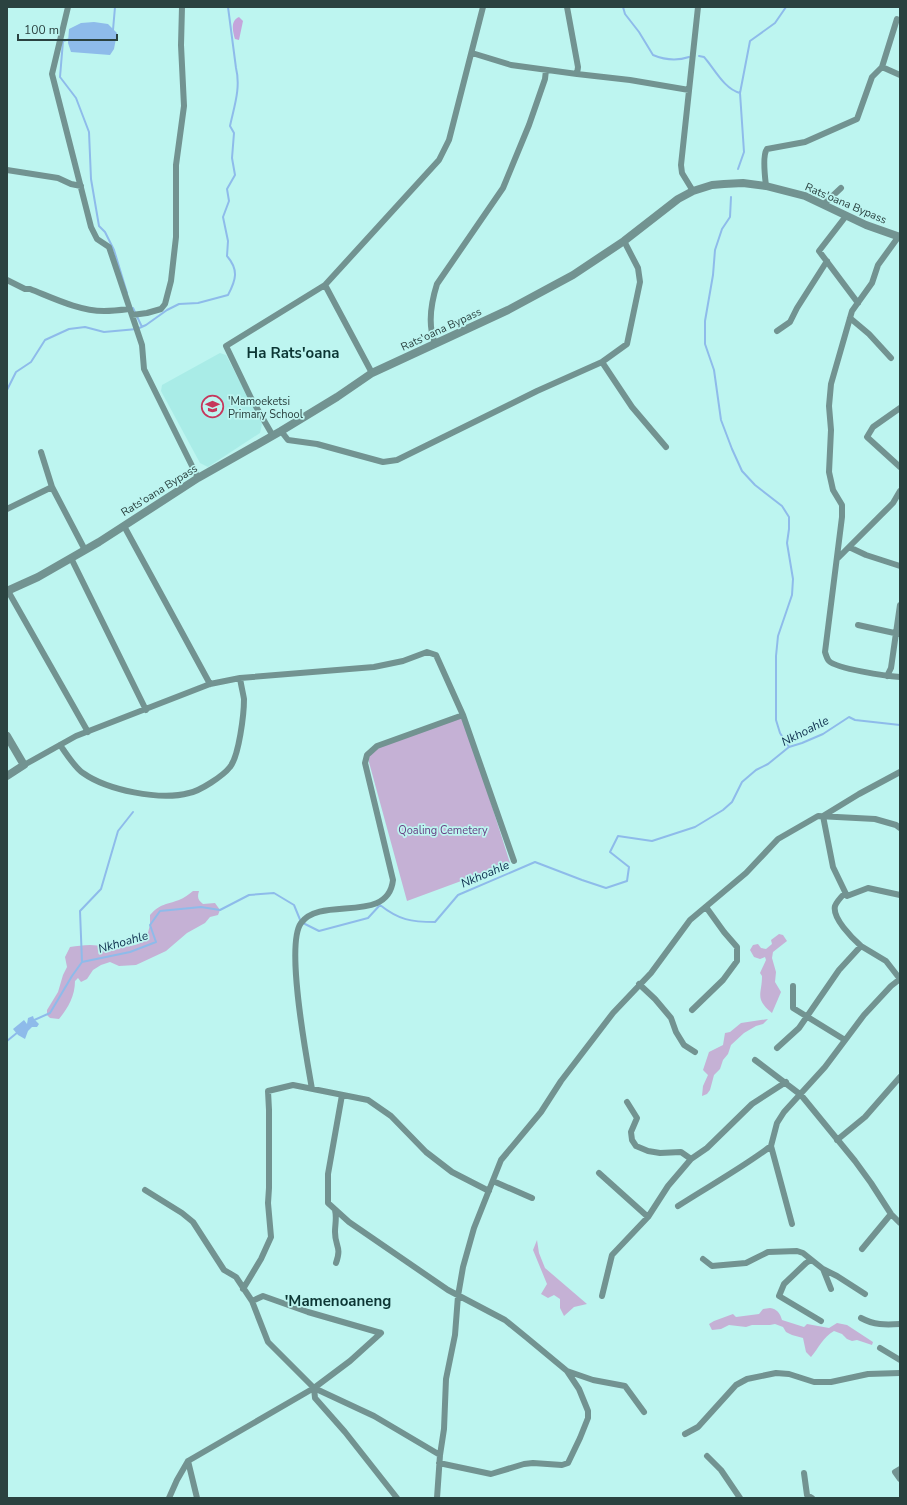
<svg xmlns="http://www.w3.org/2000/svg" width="907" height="1505" font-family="'Nunito Sans',sans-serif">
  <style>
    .built { fill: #a9ece7 }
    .green { fill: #c5b1d5 }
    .forest { fill: #c4a5db }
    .water { fill: #8ebbea }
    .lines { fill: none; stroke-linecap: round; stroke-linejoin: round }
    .stream { stroke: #8ebbea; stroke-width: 2 }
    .minor { stroke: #729391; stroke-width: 6 }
    .tertiary { stroke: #729391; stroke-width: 8 }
    .labels { text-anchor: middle; stroke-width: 3.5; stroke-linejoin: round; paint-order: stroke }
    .street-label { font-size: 11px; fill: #2b4240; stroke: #bdf5f0 }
    .poi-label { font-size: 11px; fill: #2b4240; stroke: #bdf5f0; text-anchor: start }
    .park-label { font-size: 11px; fill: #684083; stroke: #bdf5f0 }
    .water-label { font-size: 12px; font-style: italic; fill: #0d2e4d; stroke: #bdf5f0 }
    .district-label { font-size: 15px; font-weight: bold; fill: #0c3634; stroke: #bdf5f0 }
  </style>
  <rect width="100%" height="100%" fill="#bdf5f0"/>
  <!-- built -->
  <path class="built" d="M220,353L226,355L262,424L260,433L208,467L200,463L161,391L162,385Z"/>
  <!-- green -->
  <path class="green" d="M463,715L510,863L407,901L367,755L377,746Z
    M193,891H199C197,897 198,900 203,904L215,903L220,910L218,915L210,917L205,923L187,933L166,951L136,965L119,966L110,962L101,965L93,970L87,979L81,982L78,978L75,981C75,996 68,1008 59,1019L50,1018L47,1015V1010L58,992L63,975L67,967L65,957L70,947C77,946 83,945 90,945C110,946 128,951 146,940L150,925V915C161,903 166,905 179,900C184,898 189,894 193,891Z
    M779,934L783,935L787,941L773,952L772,958L776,972L775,982L781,992L772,1013C754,998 762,995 762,976L760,973L766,960L765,957L760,959L754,957L750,950L753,945L758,944L761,948L766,949L772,944L771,940Z
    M768,1019L763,1024L756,1026L744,1033L731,1045L728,1054L723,1060L720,1069L714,1075L710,1090L707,1094L702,1096L703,1086L708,1075L703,1070L709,1052L723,1045L725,1033L730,1032L741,1023Z
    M537,1240L539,1253L545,1268L587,1304L574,1307L564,1316L560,1308V1299L554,1295L548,1298L541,1294L547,1284L533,1250Z
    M770,1308C777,1309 780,1313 782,1320L804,1327L807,1324L829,1328L837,1323L847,1325L873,1342L872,1345L857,1340L852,1341L847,1339L842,1334L834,1331C823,1337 818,1349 811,1357L806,1352L803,1338L792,1335L786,1332L783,1327L775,1324L770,1325H752L746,1327L729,1325L721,1329L712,1330L709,1324L714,1321L733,1314L736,1317L759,1314L763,1309Z"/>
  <!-- forest -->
  <path class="forest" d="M239,17L243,21L239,40L235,39C233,31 230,21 239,17Z"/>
  <!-- water -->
  <path class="water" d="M94,22L108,24L117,33L114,49L110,55L71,52L68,43L69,29L81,23Z
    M33,1016L34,1019L39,1024L37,1027H32L28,1031L25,1039L18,1035L13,1029L24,1020L27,1024L28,1018Z"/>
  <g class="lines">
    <!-- stream -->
    <path class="stream" d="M623,7L625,14L639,32L653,55C665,60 677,61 689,57
      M113,30L115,7
      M70,39L63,41L60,77L76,98L89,132L91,179L99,226L105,232L114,250L127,293
      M699,56L704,57C714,68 724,89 740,93
      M738,169L744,152L740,93L750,41L775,23L786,7
      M731,197L730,217L722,229L715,250L713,275L705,321V344L714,370L721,420L732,449L742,471L755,485L782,506L789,517V529L787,543L793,579L792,595L778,636L776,656V720L780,733L789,747
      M133,308L142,327
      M7,390L16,372L31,362L45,340L69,329L85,327L104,332L137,329L146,325L167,310L179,304L198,303L228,295C236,280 239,270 227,256L228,241L223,217L229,201L227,189L235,175L232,158L234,133L230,126C234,107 241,88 236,68L228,7
      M82,962L80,911L101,889L118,831L133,812
      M32,1021L50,1013L72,976L82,962L130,952L156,942L150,925L160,911L201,907L220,910L249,895L274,893L294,905L301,922L319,931L368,918L380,905C399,920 411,922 435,922L458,895L535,862L582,880L606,888L627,881L629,867L610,852L618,836L652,841L695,827L723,810L732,802L742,782L756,770L768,764L789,747L802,743L823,734L849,717L855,720L900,725
      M7,1041L18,1032"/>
    <!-- minor -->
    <path class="minor" d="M68,7L52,74L91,227L97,239L109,247L142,345L144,369L198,478
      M567,7L578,67L577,74
      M472,53L511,65L577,74L630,80L689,90
      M882,67L900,75
      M7,170L58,178L71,184L81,186
      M766,186C765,177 762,155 767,149L805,142L857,119L872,77L882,67L897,19
      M693,191L682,173L681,165L698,7
      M824,204L841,188
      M846,216L819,251L858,303
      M899,236L878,265L872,283L852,311L831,384L829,406L831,430L829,472L833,490L842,505V517L825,652C826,655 827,659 829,661C837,669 887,676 900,677
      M7,280L25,289H30C53,298 79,311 104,311C113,311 121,310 129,309
      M325,285L372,373
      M132,315L147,313L161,309L165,304L171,281L176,237V165L184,106L181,45L182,7
      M850,318L869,334L891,358
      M777,331L790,322L797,308L827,261
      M435,343C427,324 431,303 437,284L503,188L529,125L545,79L546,70
      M602,362L632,407L666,447
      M900,408L873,427L867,437L900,467
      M281,431L288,440L317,444L383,462L397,460L537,391L602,362L627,344L640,282L638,268L624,241
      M273,436L251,398L226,346L325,285L439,160L449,140L483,7
      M41,452L52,487L85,550
      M7,509L52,487
      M124,526L210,684
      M849,547L866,555L900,566
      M71,558L146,710
      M837,559L893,503L900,491
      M8,591L88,732
      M858,625L899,634
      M887,676L891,668L900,605
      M60,745C66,753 75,768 83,773C107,790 160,801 189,793C200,791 223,776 230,767C239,756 244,714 244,699C243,693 241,685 240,678
      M24,765L76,736L210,684L240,678L374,667L403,661L427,652L436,655L463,715L514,861
      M900,772L859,794L823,816L833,867L847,896L868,888L900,895
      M845,893C842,896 837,901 835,906C832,918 852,938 861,946
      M639,984L655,999L671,1018L676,1032L684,1045L695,1052
      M793,986V1008L845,1040
      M692,1010L723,980L737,961V947L724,932L706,907
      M777,1048L799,1028L839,970L861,946L886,961L900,979
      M755,1060L801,1095L855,1161L871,1183L891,1214L900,1223
      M312,1089C307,1060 285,945 301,923C321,895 388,925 393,880L365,763L367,755L377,746L463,715
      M342,1095L328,1174V1203L349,1222L448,1290L505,1320L526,1337L567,1371L579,1389L588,1411V1418L580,1438L568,1463L562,1465L533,1463L524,1464L491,1474L439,1463
      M627,1102L637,1118L631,1132L632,1140L636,1146L648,1151L660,1153L681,1152L691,1159
      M837,1140L865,1117L900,1077
      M771,1146L792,1224
      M599,1173L648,1217
      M493,1181L532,1198
      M145,1190L182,1213L193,1222L224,1270L236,1277L252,1301L268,1342L314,1388L374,1416L440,1455
      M678,1206C709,1186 742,1168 771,1146L777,1123L784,1112L825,1067L864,1015L891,986L900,979
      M335,1210C337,1218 335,1224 335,1232C335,1247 342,1246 336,1263
      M862,1249L891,1214
      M703,1259L712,1266L746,1263L768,1252L797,1251L803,1253L823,1269L831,1289
      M811,1260L806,1263L784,1284L779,1296L821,1321
      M823,1269L837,1276L865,1294
      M243,1289L261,1259L271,1237L268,1203L269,1188V1110L268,1091L293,1085L368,1100L391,1116L426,1152L452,1172L489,1191
      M602,1296L612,1255L648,1217L668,1186L691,1159L707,1148L752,1104L786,1082
      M252,1301L263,1296L308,1312L381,1333
      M861,1318C874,1325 885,1325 900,1324
      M880,1348L900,1360
      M567,1371L593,1380L625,1386L644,1412
      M314,1388L315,1398L345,1432L397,1498
      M685,1434L698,1427L736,1385L747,1379L776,1373L789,1374L814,1382H831L868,1374L900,1373
      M707,1456L721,1470L740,1498
      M188,1461L197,1498
      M900,1469L895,1472L900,1479
      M804,1473L807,1495L812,1498
      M169,1498L177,1480L188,1461L314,1388L350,1361L381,1333
      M437,1498L440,1455L444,1429L446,1379L455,1335L458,1296L463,1267L474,1228L501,1160L541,1112L561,1081L613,1013L651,973L690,920L746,873L778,839L818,816L875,819L896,825L900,828"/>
    <!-- tertiary -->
    <path class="tertiary" d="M7,591L38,577L99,542L198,478L281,431L337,397L372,373L508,310L573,275L624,241L678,199L693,191L712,185L724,184L743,183L766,186L805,196L866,225L900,237
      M7,736L24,765L7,776"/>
  </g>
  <!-- icons -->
  <defs>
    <symbol id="school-ring" viewBox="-11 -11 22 22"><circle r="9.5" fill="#bdf5f0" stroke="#c6375c" stroke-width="1.5"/><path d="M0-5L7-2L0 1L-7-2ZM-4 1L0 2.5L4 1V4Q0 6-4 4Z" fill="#c6375c"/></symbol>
  </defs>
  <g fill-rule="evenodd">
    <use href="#school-ring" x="200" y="394" width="25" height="25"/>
  </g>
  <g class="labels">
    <!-- street labels -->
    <g class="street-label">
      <text transform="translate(846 203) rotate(23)" y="4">Rats'oana Bypass</text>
      <text transform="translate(441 329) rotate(-25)" y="4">Rats'oana Bypass</text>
      <text transform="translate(159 490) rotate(-32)" y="4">Rats'oana Bypass</text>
    </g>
    <!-- poi labels -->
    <g class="poi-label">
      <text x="228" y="405">'Mamoeketsi<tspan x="228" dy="13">Primary School</tspan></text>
    </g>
    <!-- park labels -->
    <g class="park-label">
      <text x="443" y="834">Qoaling Cemetery</text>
    </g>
    <!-- water labels -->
    <g class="water-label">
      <text transform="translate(805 731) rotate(-27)" y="4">Nkhoahle</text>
      <text transform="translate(485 874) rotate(-23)" y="4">Nkhoahle</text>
      <text transform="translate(123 942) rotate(-16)" y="4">Nkhoahle</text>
    </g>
    <!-- district labels -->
    <g class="district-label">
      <text x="293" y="358">Ha Rats'oana</text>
      <text x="338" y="1306">'Mamenoaneng</text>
    </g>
  </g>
  <!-- border -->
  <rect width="907" height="1505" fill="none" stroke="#2b4240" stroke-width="16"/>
  <!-- scale -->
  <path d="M18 34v6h99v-6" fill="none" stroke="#2b4240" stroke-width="2"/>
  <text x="24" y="34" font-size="12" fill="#2b4240" stroke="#bdf5f0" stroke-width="3" paint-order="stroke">100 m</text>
</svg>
